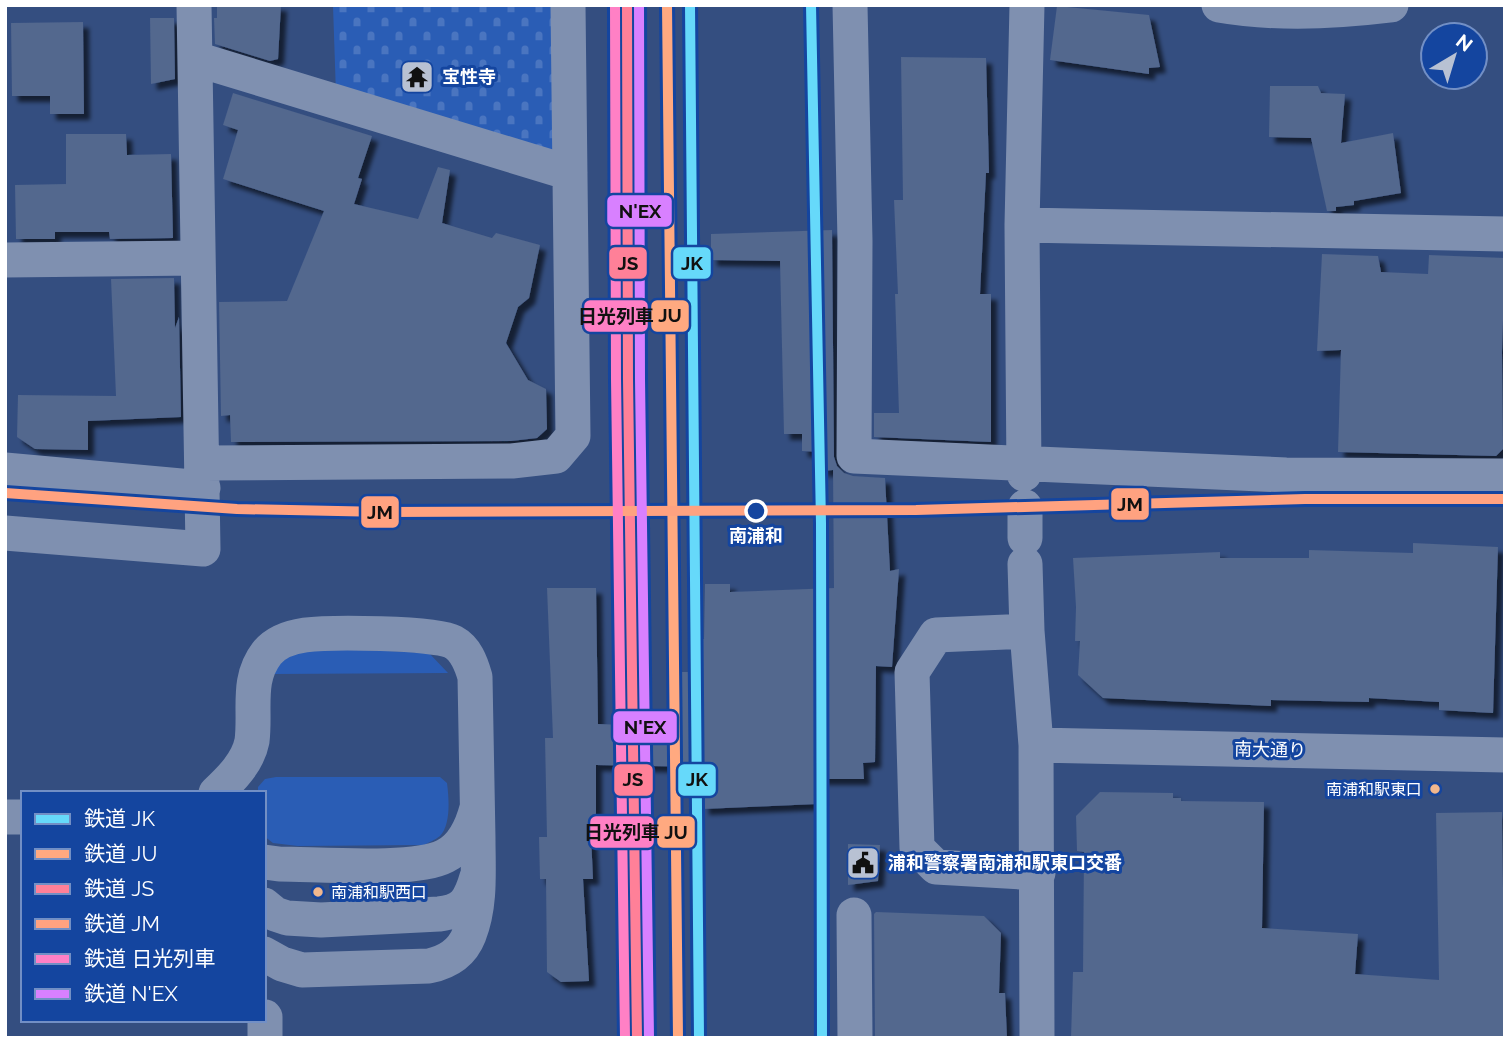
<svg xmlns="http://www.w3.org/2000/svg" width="1510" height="1043" font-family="Raleway,'Noto Sans JP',sans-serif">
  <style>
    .grass { fill: #2a5db5 }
    .cemetery { fill: url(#cemetery-stones) }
    .building { fill: #52678e; filter: url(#shadow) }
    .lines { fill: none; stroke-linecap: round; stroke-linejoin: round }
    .minor { stroke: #7f90b0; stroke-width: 35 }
    .rail-1-casing { stroke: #14459f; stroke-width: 16 }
    .rail-2-casing { stroke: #14459f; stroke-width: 16 }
    .rail-3-casing { stroke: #14459f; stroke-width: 16 }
    .rail-4-casing { stroke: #14459f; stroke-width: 16 }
    .rail-5-casing { stroke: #14459f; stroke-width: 16 }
    .rail-6-casing { stroke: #14459f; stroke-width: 16 }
    .rail-1 { stroke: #66d9fa; stroke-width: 10 }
    .rail-2 { stroke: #ffa980; stroke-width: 10 }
    .rail-3 { stroke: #ff8098; stroke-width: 10 }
    .rail-4 { stroke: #ffa280; stroke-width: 10 }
    .rail-5 { stroke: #ff80c5; stroke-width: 10 }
    .rail-6 { stroke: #d880ff; stroke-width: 10 }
    .stop-dot { fill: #14459f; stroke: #fff; stroke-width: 3.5 }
    .bus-dot { fill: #f1b78d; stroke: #14459f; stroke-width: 2.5 }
    .labels { text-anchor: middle; stroke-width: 6; stroke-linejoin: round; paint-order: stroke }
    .bus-label { font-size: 16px; fill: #fff; stroke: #14459f; text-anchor: end }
    .poi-label { font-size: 18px; font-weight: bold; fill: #fff; stroke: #14459f; text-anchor: start }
    .stop-label { font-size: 18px; font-weight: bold; fill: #fff; stroke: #14459f }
    .street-label { font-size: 18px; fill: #fff; stroke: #14459f }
    .line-badge { stroke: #14459f; stroke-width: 2.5 }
    .pale-badge-label { font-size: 19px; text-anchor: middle; font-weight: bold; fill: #111 }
  </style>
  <defs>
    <pattern id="cemetery-stones" width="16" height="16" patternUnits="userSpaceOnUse" patternTransform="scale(1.75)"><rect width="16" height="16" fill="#2a5db5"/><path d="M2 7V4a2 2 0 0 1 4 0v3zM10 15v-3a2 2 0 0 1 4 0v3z" fill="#4a75c0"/></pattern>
    <filter id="shadow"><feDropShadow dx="6" dy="6" stdDeviation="2" flood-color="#0009"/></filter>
  </defs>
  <rect width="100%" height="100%" fill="#344e80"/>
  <!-- grass -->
  <path class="grass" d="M307,647L429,653L448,673L272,674L280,662Z
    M276,777H440L447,783C449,798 451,825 440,836C435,840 429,842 424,845L298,846L273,843L264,836V793H258V787L265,779Z"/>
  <!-- cemetery -->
  <path class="cemetery" d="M333,5H553L556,149L545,154L336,94Z"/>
  <!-- building -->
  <path class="building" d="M217,5H281L278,59L270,61L215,44L214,18H217Z
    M1057,6L1149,15L1160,67L1149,68V74L1050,60Z
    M150,18H174L175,79L151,84Z
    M83,22L84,114H50V96H12L11,23Z
    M901,57L986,58L989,173H986L980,294H991V442L874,437V413H899L895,294H898L894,200H903Z
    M1270,86H1318L1321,93L1345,94L1341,143L1393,133L1401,193L1354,201V205L1336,207V211H1327L1311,138L1269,137Z
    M233,93L372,136L358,178L362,179L354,204L418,219L438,167L450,170L442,223L492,238L496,233L540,245L529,298L518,307L506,343L528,380L546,389L547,429L537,438L511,441L231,442L230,415L221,416L219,302L287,301L324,211L223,179L238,130L223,125Z
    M66,134H126L127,155L171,154L173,238L110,239L109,232H55V239H16L15,185L66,184Z
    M832,230L834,457L837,466L844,473L853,476L885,478L890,571L899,569L892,667L876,666L875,762L863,763L864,779H818L817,804L703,809V767L596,765V836H591L593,879H583L589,981L561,982L547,972L546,879H540L539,837H547L545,738H553L547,588H596L598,724L680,727V672H702L700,639H704L705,584H730V592L834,588L833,470L822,471V452L802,451V434H784L780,261L711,260V234Z
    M1322,254L1378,256L1381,272L1428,274L1429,255L1505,258L1502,352L1503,449L1496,456L1338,452L1341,350L1317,351Z
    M174,278L175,328L179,317L181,417L88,421V450L35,449L17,437L18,395L116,396L111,279Z
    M1413,543L1498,547L1493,713L1439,710V702L1369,698V702L1271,700V706L1103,698L1078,675L1080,641H1075L1076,607L1073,558L1220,552V558H1309V550L1413,553Z
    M1100,792L1173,793V798H1181V801L1264,802L1262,928L1358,934L1355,974L1439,980L1436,813L1502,812L1505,1038H1071L1073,972H1083L1084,852L1077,851L1076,816Z
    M848,844L880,845L878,881L848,885Z
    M876,912L984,916L1001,933L999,993H1005L1007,1038H875L874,914Z"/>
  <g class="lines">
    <!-- minor -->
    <path class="minor" d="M850,5L855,241L854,456L1286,475L1505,476
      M1219,5C1276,15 1334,12 1391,5
      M196,59L570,173
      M1022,225L1505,234
      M5,260L198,258
      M202,463L512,461L556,456L573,436L568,5
      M5,470L203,488
      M1024,474L1022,225L1027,5
      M5,533L203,549L194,5
      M1025,538V507
      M1025,564L1027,631L1036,745L1037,1038
      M1027,631L936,635L912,672L917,848L936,867L1038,873
      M1036,745L1505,755
      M216,793C231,779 248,762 252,741C256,710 246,680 267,653C276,642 291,637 305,635C328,632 435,632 453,642C466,649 471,663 475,677C476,731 477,785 478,839C478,870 481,905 469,935C462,953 448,962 429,966L302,970L282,964L264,954
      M5,817H23
      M264,862L279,864C317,864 415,872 445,856C463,847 472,827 477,808
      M264,905L275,914L287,918L321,920L439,914C464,911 470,901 477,877
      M854,915L855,1038
      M265,1017V1038"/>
    <defs>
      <path id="rail-1" d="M690,5L699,1038
        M811,5L821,523L822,1038"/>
      <path id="rail-2" d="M667,5L678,1038"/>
      <path id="rail-3" d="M627,5L628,379L637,1038"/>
      <path id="rail-4" d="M5,493L237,509L385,512L916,510L1305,499H1505"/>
      <path id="rail-5" d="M615,5L616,379L625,1038"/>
      <path id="rail-6" d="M639,5L640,379L649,1038"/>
    </defs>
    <!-- rail-1 casing -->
    <use href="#rail-1" class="rail-1-casing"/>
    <!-- rail-2 casing -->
    <use href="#rail-2" class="rail-2-casing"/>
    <!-- rail-3 casing -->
    <use href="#rail-3" class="rail-3-casing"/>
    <!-- rail-4 casing -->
    <use href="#rail-4" class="rail-4-casing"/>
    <!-- rail-5 casing -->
    <use href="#rail-5" class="rail-5-casing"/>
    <!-- rail-6 casing -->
    <use href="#rail-6" class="rail-6-casing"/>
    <!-- rail-1 -->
    <use href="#rail-1" class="rail-1"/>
    <!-- rail-2 -->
    <use href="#rail-2" class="rail-2"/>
    <!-- rail-3 -->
    <use href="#rail-3" class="rail-3"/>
    <!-- rail-4 -->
    <use href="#rail-4" class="rail-4"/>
    <!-- rail-5 -->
    <use href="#rail-5" class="rail-5"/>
    <!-- rail-6 -->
    <use href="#rail-6" class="rail-6"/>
  </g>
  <!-- icons -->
  <defs>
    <symbol id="temple-square" viewBox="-11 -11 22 22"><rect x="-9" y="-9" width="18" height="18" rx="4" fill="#b8c1d3" stroke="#14459f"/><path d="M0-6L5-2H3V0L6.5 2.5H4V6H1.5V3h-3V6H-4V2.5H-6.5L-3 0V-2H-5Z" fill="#111"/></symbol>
    <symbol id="civic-square" viewBox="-11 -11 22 22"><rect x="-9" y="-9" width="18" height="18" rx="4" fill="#b8c1d3" stroke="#14459f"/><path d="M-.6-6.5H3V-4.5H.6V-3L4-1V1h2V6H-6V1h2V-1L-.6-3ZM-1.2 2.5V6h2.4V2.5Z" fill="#111"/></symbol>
  </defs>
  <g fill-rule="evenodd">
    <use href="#temple-square" x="398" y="58" width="38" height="38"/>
    <use href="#civic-square" x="844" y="844" width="38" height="38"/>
  </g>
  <!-- markers -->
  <circle class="stop-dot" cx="756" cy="511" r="10"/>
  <g class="bus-dot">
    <circle cx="1435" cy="789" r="6"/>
    <circle cx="318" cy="892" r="6"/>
  </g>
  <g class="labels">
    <!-- bus labels -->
    <g class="bus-label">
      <text x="1422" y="795">南浦和駅東口</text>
      <text x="331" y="898" text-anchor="start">南浦和駅西口</text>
    </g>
    <!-- poi labels -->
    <g class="poi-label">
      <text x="442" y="83">宝性寺</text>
      <text x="888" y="869">浦和警察署南浦和駅東口交番</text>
    </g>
    <!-- stop labels -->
    <g class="stop-label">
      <text x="756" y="542">南浦和</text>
    </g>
    <!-- street labels -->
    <g class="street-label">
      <text transform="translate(1270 750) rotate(1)" y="6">南大通り</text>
    </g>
  </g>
  <g class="line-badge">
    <rect x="606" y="194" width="67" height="34" rx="7" fill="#d880ff"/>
    <rect x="672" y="246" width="40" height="34" rx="7" fill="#66d9fa"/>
    <rect x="608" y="246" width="40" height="34" rx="7" fill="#ff8098"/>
    <rect x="650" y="299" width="40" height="34" rx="7" fill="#ffa980"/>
    <rect x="583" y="299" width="66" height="34" rx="7" fill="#ff80c5"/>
    <rect x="1110" y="487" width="40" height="34" rx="7" fill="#ffa280"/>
    <rect x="360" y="495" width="40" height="34" rx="7" fill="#ffa280"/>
    <rect x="612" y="710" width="66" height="34" rx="7" fill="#d880ff"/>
    <rect x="677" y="763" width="40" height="34" rx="7" fill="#66d9fa"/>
    <rect x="613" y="763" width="41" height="34" rx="7" fill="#ff8098"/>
    <rect x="656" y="815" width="40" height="34" rx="7" fill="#ffa980"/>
    <rect x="589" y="815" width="66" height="34" rx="7" fill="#ff80c5"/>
  </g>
  <g class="pale-badge-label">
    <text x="640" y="218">N'EX</text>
    <text x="692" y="270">JK</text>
    <text x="628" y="270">JS</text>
    <text x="670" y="322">JU</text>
    <text x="616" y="323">日光列車</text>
    <text x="1130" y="511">JM</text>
    <text x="380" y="519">JM</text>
    <text x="645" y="734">N'EX</text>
    <text x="697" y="786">JK</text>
    <text x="633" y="786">JS</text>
    <text x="676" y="839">JU</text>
    <text x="622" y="839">日光列車</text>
  </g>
  <!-- border -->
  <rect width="1510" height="1043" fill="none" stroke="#ffffff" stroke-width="14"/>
  <!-- legend -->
  <rect x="21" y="791" width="245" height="231" fill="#14459f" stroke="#728fc5" stroke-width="2"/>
  <rect x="35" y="814" width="35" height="10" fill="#66d9fa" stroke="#728fc5" stroke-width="2"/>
  <text x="84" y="826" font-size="21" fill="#ffffff">鉄道 JK</text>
  <rect x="35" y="849" width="35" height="10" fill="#ffa980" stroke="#728fc5" stroke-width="2"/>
  <text x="84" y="861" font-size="21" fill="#ffffff">鉄道 JU</text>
  <rect x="35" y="884" width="35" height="10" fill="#ff8098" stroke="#728fc5" stroke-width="2"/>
  <text x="84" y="896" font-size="21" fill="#ffffff">鉄道 JS</text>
  <rect x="35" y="919" width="35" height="10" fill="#ffa280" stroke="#728fc5" stroke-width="2"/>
  <text x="84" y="931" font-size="21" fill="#ffffff">鉄道 JM</text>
  <rect x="35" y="954" width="35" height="10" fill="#ff80c5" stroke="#728fc5" stroke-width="2"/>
  <text x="84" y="966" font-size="21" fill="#ffffff">鉄道 日光列車</text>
  <rect x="35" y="989" width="35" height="10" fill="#d880ff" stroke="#728fc5" stroke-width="2"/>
  <text x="84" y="1001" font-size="21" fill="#ffffff">鉄道 N'EX</text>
  <!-- north arrow -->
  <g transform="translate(1454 56) rotate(38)"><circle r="33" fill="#14459f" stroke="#728fc5" stroke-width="2"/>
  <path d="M0-5L12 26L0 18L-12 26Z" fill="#b8c1d3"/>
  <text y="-10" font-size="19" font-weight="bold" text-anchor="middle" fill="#ffffff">N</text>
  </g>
</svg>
